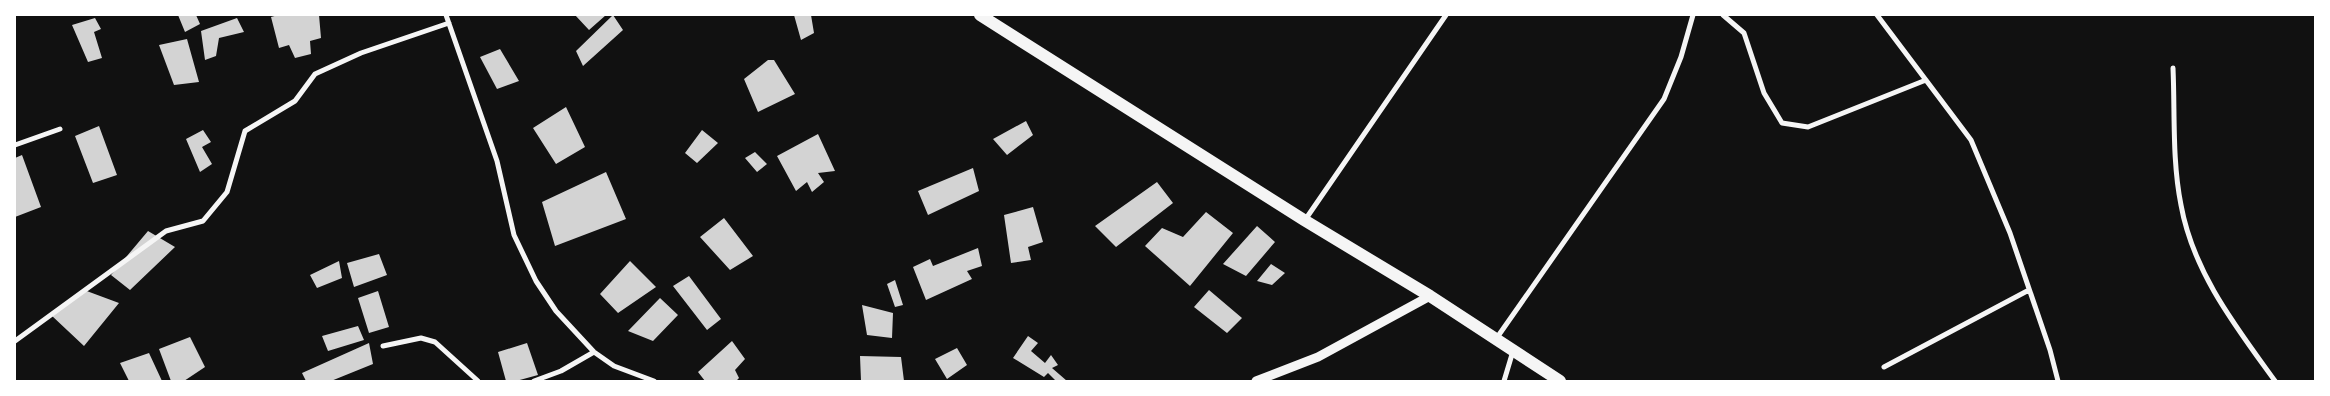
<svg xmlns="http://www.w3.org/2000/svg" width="2330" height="396" font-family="Montserrat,sans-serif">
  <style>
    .building { fill: #d3d3d3 }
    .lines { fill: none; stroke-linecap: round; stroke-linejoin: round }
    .minor { stroke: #f5f5f5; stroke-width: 5 }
    .tertiary { stroke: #f5f5f5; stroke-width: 9 }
    .primary { stroke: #f5f5f5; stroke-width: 12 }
  </style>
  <rect width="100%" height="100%" fill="#111"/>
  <!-- building -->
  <path class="building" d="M178,15H196L200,24L185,32Z
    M278,15H319L321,38L310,41L311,54L295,58L289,45L279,48L271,17Z
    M575,15H606L589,30Z
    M613,15L623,30L583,66L576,51Z
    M794,15H811L814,33L801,40Z
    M95,18L101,29L94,32L102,58L88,62L72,25Z
    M237,18L244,32L219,38L216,56L205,60L201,31Z
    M187,39L199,82L174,85L159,45Z
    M500,49L519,81L497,89L480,57Z
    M768,60H774L795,94L758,112L744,79Z
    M566,107L585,147L556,164L533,128Z
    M1026,121L1033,135L1007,155L993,139Z
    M99,126L117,175L93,183L75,136Z
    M203,130L211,142L202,147L212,164L200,172L186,139Z
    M702,130L718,143L697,163L685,153Z
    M818,134L835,171L818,173L824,182L812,192L807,182L796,191L777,156Z
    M755,152L767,164L757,172L745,158Z
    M22,155L41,207L15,217V158Z
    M973,168L979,191L928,215L918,191Z
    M606,172L626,219L555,246L542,202Z
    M1157,182L1173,203L1116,247L1095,226Z
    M1033,207L1043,242L1028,247L1031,260L1011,263L1004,215Z
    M1206,212L1233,233L1190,286L1145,246L1162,228L1183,237Z
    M724,218L753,256L730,270L700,237Z
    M1257,226L1275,242L1246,276L1223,264Z
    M148,231L175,247L130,290L111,275Z
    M978,248L982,266L967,271L972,279L926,300L913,267L930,259L933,266Z
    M379,254L387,275L354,287L347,263Z
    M339,261L342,278L317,288L310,275Z
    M630,261L656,287L618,313L600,294Z
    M1271,264L1285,273L1272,285L1257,281Z
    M689,276L721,319L707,330L673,286Z
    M895,280L903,305L895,307L887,284Z
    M84,290L119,303L84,346L51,315Z
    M1209,290L1242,318L1227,333L1194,307Z
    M378,291L389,327L369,333L358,298Z
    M660,298L678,315L653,341L628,331Z
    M862,305L893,313L892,338L867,335Z
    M358,326L364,340L328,351L322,336Z
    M1028,336L1038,343L1031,351L1045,363L1051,355L1058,365L1052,368L1067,381H1056L1048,373L1044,377L1013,358Z
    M190,337L205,367L184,381H171L159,349Z
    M732,341L745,359L735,370L739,378L736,381H705L698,372Z
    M369,343L373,364L331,381H306L302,373Z
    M527,343L538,375L516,381H506L498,352Z
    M957,348L967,365L947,379L935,359Z
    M149,353L162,381H129L120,363Z
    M860,356L901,357L904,381H861Z"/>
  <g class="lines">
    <!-- minor -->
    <path class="minor" d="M446,15L497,161L514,235L536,281L556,311L594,352L614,366L654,381
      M1723,15L1744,33L1764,93L1782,123L1808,127L1926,80
      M1877,15L1971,140L2010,233L2050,350L2058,381
      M2173,68C2175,113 2172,160 2181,205C2193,272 2236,327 2275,381
      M15,145L60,129
      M1305,220L1446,15
      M1496,339L1664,99L1681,57L1693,15
      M15,341L166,231L203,221L227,192L245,131L295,101L315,74L361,53L449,23
      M383,346L421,338L435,342L478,381
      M1884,367L2029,290
      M534,381L561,371L594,352
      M1504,381L1513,351"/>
    <!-- tertiary -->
    <path class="tertiary" d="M1256,381L1318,357L1430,296"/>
    <!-- primary -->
    <path class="primary" d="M980,15L1304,220L1430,296L1560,381"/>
  </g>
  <!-- border -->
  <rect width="2330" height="396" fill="none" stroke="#ffffff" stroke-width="32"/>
</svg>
